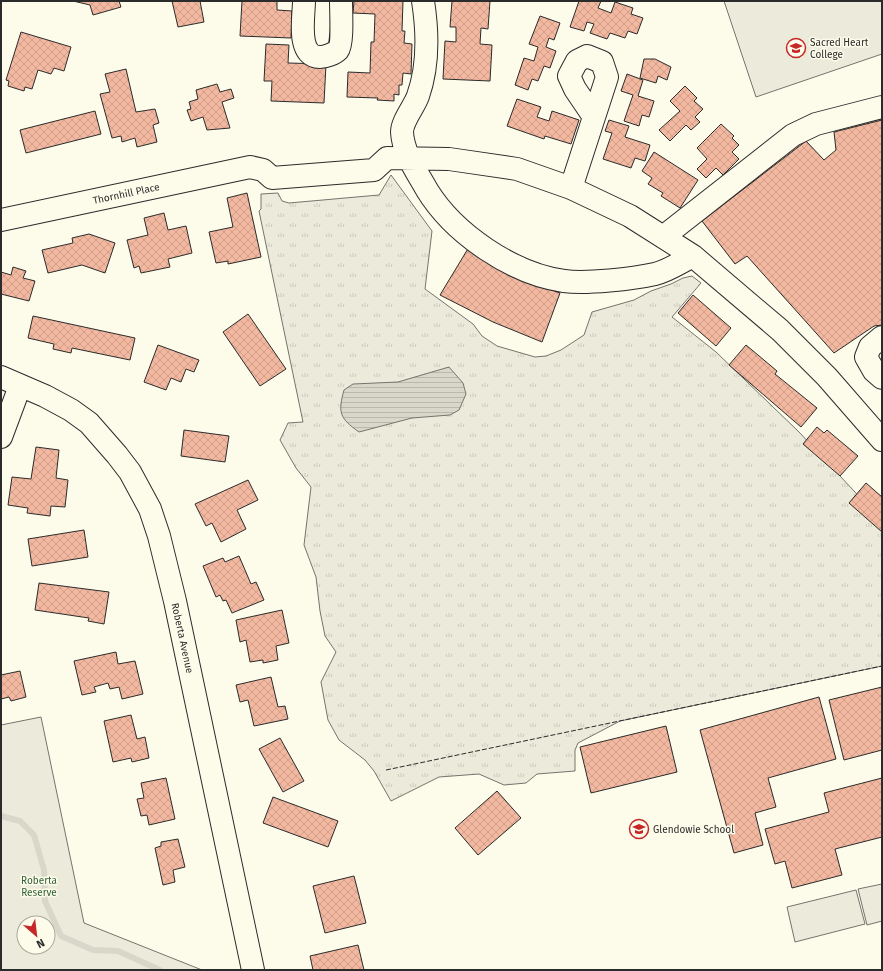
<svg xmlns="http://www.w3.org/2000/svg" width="883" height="971" font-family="'Fira Sans',sans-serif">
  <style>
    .grass { fill: url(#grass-tufts); stroke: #74746e }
    .park { fill: #ecebdb; stroke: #74746e; fill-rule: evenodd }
    .water { fill: url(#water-rules); stroke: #74746e }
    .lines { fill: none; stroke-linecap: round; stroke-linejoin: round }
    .stream { stroke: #d8d7c9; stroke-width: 6 }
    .building { fill: url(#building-cross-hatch); stroke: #2b2b2b }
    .minor-casing { stroke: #2b2b2b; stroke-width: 24 }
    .minor { stroke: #fdfbea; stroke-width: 22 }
    .fence { stroke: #2b2b2b; stroke-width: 1; stroke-dasharray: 5 2; stroke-linecap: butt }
    .labels { text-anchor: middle; stroke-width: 3; stroke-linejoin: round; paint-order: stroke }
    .poi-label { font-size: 10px; fill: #2b2b2b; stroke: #fdfbea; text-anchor: start }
    .street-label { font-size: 10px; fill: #2b2b2b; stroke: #fdfbea }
    .park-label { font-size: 10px; fill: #34623c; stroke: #fdfbea }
  </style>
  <defs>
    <pattern id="grass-tufts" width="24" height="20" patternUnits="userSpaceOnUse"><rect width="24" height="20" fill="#ecebdb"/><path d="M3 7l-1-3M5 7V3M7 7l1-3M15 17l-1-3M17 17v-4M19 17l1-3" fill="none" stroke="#cbcabc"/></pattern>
    <pattern id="water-rules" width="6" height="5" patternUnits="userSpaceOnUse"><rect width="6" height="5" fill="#d8d7c9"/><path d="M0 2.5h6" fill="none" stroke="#bab9ad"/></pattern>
    <pattern id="building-cross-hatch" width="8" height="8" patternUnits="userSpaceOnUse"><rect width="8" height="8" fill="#f2b8a0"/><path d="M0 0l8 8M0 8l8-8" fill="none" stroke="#d09e8a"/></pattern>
  </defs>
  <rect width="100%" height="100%" fill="#fdfbea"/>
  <!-- grass -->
  <path class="grass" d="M391,175L432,231L425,289L473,324L482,336L497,346L535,357L546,356L561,350L584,335L592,312L634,300L651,291L671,284L683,278L692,276L701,283L672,317L716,352L799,432L882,521V666L620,721L578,743L575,750V771L537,774L526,783L504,785L479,774L439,777L391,801L374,771L365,760L339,740L328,720L321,682L336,652L325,636L320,611L316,577L304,545L311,487L296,468L280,440L288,423L303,422L259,211L261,209V194L278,193L282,201L289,203L379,195Z"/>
  <!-- park -->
  <path class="park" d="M724,1H882V54L756,97Z
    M41,717L84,923L202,970H1V725ZM24,923H48V947H24Z
    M882,884V921L867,925L858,889Z
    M856,890L865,924L795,942L787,907Z"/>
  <!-- water -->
  <path class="water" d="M449,367L463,383L466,394L459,410L450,415L412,418L359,432C339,418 338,412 344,390L353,384L398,382Z"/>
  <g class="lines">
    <!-- stream -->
    <path class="stream" d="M1,816L20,821L34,835L44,870L45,901L61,936L93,950L118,951L160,970"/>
  </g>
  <!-- building -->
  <path class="building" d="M73,1H119L121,7L93,15L90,5Z
    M172,1H200L204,22L178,27Z
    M242,1H277V10L292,11L291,38L240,36Z
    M354,1H403L402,31H405L404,43L412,44L411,74L403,73L402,85H399V95L394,94V101L377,100L378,98L347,97L348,72L370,73L371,42H374L375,14L353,13Z
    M452,1H490L488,29L481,28L480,44L492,45L490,81L443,79L445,41L456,42V27H450Z
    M579,1H601L598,8L611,13L615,2L633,8L631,14L643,18L637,34L628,31L625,38L610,33L607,39L590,33L594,24L587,22L584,31L570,27Z
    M540,16L560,23L554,40L549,38L546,47L556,51L550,68L544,66L538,81L532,79L528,90L515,85L524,58L534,61L538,47L529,44Z
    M21,32L71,47L64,71L54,68L51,74L38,70L32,89L25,87L24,91L8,86L9,81L6,80Z
    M266,44L289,45L288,63L326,64L324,103L271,101L272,81H264Z
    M644,59H655L671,67L667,80L658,76L656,83L640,78Z
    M126,69L136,112L155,109L159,123L153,125L157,142L137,147L135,138L122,142L121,136L112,138L100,94L110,92L105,74Z
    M627,74L643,80L638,96L654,101L649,117L642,115L639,126L624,121L633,95L621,91Z
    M217,84L220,92L231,89L234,98L222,102L230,128L207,130L203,117L191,121L187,110L191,109L189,102L198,99L196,90Z
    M685,86L697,98L694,101L703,109L695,117L700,122L691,130L686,125L670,141L659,130L680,111L670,101Z
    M517,99L541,107L537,117L549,121L552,111L579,120L571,144L545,136L544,139L507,126Z
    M95,111L101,134L26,153L20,130Z
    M609,120L629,126L625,137L650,145L645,161L635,158L631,168L603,159L612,133L605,131Z
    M882,120V325L874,326L834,353L747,256L735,264L702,221L806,141L824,160L836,150L834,132Z
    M721,124L734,136L732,138L739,145L732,152L739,159L723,175L716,168L706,178L697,169L707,159L697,148Z
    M654,152L698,180L680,208L661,196L663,193L648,184L652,178L642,171Z
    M247,193L261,257L228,264V261L216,263L209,232L233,227L227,198Z
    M164,213L168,230L186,226L192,253L168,259L170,267L141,273L139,266L134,268L127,240L148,235L144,218Z
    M89,234L115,243L105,273L82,265L48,273L42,250L73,243L72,238Z
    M469,247L512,276L560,293L542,342L493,322L440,295Z
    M13,267L26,271L23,278L35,281L29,301L1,294V272L11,275Z
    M693,295L731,328L716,346L678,313Z
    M248,314L286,369L260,386L223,332Z
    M33,316L135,338L130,360L72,348L71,353L53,349L54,344L28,338Z
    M158,345L199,360L194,372L186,369L181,382L171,378L166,390L144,382Z
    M746,345L777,371L775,374L817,408L801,427L729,365Z
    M817,427L824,433L827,430L858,456L840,476L803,444Z
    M184,430L229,436L225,462L181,456Z
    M36,447L59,450L56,478L68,480L65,507L51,506L50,516L27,513L28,508L8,505L12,477L31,479Z
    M248,480L258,500L237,510L246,529L221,542L212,523L206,526L195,504Z
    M866,483L882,497V532L849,503Z
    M84,530L88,557L32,566L28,539Z
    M239,556L251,584L256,582L264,600L232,613L226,600L223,601L220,595L216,597L203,566L223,558L225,562Z
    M39,583L109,592L104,624L88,621L89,618L35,610Z
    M282,610L289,643L276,646L278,660L263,663V660L250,662L246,640L240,642L236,620Z
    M116,652L118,664L135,661L143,694L122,699L119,687L110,689L108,683L94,687L96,692L82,695L74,661Z
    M20,671L26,697L11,701L9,697L1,699V675Z
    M271,677L278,707L285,706L288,719L254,726L248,700L240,702L236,685Z
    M882,687V750L844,760L829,700Z
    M819,697L836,759L768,778L776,807L755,813L763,845L734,853L700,730Z
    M131,715L137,739L145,737L149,758L132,762L131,758L113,762L104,721Z
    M666,726L677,772L591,793L580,747Z
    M280,738L304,781L283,792L259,749Z
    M166,778L175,819L149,825L147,815L141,816L137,799L144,798L141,783Z
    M882,778V837L835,849L842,875L792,888L785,861L775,864L765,829L829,812L824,793Z
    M497,791L521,818L478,855L455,828Z
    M273,797L338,821L328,847L263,823Z
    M178,839L185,867L173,870L175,882L163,885L155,848L161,846V842Z
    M354,876L366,923L325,933L313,886Z
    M358,945L364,970H313L310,956Z"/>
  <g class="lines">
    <defs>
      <path id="minor" d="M304,1C304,16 296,57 320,57C325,57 334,54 338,50C343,44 341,11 341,1
        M423,1C428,33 429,65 418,96C414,107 402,121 402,132C403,153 417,172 427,190C454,234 513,274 564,281C586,284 633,279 655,274C668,271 681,262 693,256
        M571,188L607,77L602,62L587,56L577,61L569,76L575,89L594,117
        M1,220L250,167L263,170L272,178L374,170L387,158L449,159L517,169L571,188L630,216L693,256L780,330L827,377L882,440
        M663,237L793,135L816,124L882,107
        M882,337L870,347L866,357L874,371L882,378
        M1,377L45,396L71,410L89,423L117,455L130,472L150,509L159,536L175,601L253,970
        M1,437L20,386"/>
    </defs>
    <!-- minor casing -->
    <use href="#minor" class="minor-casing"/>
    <!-- minor -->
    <use href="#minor" class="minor"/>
    <!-- fence -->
    <path class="fence" d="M386,770L882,666"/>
  </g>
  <!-- icons -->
  <defs>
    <symbol id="school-ring" viewBox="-11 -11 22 22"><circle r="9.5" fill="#fdfbea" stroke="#c62828" stroke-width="1.5"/><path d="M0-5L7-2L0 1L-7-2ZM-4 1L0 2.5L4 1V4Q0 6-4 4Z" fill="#c62828"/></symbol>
  </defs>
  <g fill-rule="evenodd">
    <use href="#school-ring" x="785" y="37" width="22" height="22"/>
    <use href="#school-ring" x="628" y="818" width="22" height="22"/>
  </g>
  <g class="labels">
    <!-- poi labels -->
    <g class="poi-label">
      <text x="810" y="46">Sacred Heart<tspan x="810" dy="12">College</tspan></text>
      <text x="653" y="833">Glendowie School</text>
    </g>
    <!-- street labels -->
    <g class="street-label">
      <text transform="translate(126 193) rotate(-12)" y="4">Thornhill Place</text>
      <text transform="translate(183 638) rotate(78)" y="4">Roberta Avenue</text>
    </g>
    <!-- park labels -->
    <g class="park-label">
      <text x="39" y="884">Roberta<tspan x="39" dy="12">Reserve</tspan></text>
    </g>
  </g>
  <!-- border -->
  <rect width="883" height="971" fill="none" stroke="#2b2b2b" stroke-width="4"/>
  <!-- north arrow -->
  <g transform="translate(36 935) rotate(152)"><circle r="19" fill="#fdfbea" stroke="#a9a89e"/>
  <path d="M0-3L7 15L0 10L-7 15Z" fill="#c62828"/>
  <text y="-6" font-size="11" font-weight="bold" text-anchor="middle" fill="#2b2b2b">N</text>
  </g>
</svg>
